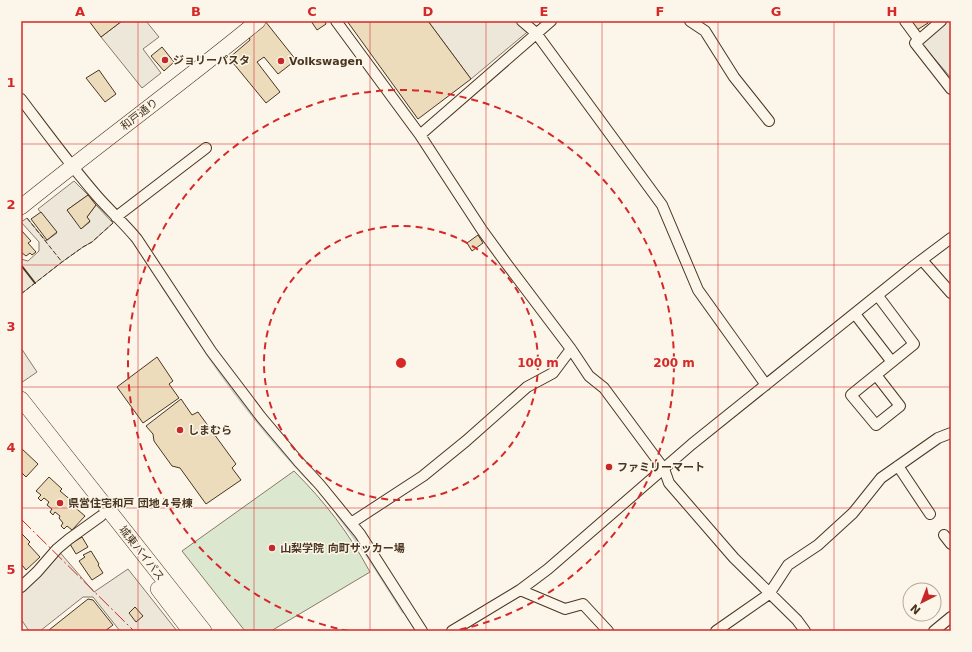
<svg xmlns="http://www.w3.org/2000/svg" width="972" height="652" font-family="'DejaVu Sans','Noto Sans JP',sans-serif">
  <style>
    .green { fill: #dce7d0; stroke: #887966 }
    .parking { fill: #ede7d9; stroke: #887966 }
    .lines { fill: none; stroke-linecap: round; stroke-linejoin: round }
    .stream { stroke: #c9cecd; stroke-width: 2.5 }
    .building { fill: #ecdcbc; stroke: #4a3520 }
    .minor-casing { stroke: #4a3520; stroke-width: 12 }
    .highway-casing { stroke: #4a3520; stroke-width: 16 }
    .minor { stroke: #fbf6e9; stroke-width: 10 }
    .highway { stroke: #fbf6e9; stroke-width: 15 }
    .fence { stroke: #4a3520; stroke-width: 1; stroke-dasharray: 5 2; stroke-linecap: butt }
    .wall { stroke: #4a3520; stroke-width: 2 }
    .power { stroke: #c62828; stroke-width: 1; stroke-dasharray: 14 3 2 3; stroke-linecap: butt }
    .grid { fill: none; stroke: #d62828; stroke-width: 1; stroke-opacity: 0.55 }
    .ring { fill: none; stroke: #d62828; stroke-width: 2; stroke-dasharray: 7 5 }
    .poi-dot { fill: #c62828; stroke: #fbf6e9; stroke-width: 1.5 }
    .labels { text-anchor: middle; stroke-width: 3; stroke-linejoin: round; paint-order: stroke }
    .poi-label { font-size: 11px; font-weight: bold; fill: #4a3520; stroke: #fbf6e9; text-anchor: start }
    .street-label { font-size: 11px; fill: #4a3520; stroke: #fbf6e9 }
    .centre { fill: #d62828; stroke: #fbf6e9; stroke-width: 2 }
    .ring-label { font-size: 12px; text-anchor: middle; font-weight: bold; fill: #d62828; stroke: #fbf6e9; stroke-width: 3; stroke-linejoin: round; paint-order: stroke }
    .neatline { fill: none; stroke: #d62828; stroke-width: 1.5 }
    .grid-label { font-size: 13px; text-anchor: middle; font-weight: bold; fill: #d62828 }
  </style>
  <rect width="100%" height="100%" fill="#fbf6e9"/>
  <!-- green -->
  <path class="green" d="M294,471C325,502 349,533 370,572L271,631H245L182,551Z"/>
  <!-- parking -->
  <path class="parking" d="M122,21H146L159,37L143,49L161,73L142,88L101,37Z
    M428,21H522L532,28L471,79Z
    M947,21H951V78L922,44Z
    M74,181L88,195L67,210L82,228L90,222L87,217L96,205L113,223L92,242L83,247L62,262L21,294V259L28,261L39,251V242L21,222L27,218L46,241L57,233L38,209Z
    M21,348L37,372L21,383Z
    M57,549L94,592L128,569L177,631H120L93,597H83L40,631H29L21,619V587Z"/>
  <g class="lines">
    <!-- stream -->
    <path class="stream" d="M50,145L56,153
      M162,286L198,340
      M207,354C238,400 274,444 312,484
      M337,514L370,560L403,612"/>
  </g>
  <!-- building -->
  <path class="building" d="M89,21H122L101,37Z
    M265,21L296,60L278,74L264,57L257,62L280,92L266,103L229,58L250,40L248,34Z
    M311,21H325L326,24L317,30Z
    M347,21H428L471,79L418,119Z
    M911,21H927L928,23L917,30Z
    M162,47L174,62L164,71L151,56Z
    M99,70L116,94L105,102L86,78Z
    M88,195L96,205L87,217L90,221L81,229L67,210Z
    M41,212L57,232L47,240L31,219Z
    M21,230L31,241L28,243L36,252L32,255L30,253L26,256L21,252Z
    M478,235L483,243L472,251L467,243Z
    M157,357L173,381L169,384L179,398L143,423L117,387Z
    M181,399L192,415L198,412L236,464L232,468L241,480L206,504L180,468L172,466L154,441L153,434L146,426Z
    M21,448L38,464L26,477L21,472Z
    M49,477L62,489L60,491L73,502L71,504L85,516L72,530L67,526L64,529L61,526L63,523L59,518L60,516L55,512L53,515L50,512L52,509L47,505L49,502L44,498L41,501L38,498L41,495L36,491Z
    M21,533L30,542L28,544L40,557L26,570L22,565L21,566Z
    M82,537L88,547L76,554L70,544Z
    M91,551L99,564L98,565L103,573L92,580L79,561L85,557L83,555Z
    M88,599L93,600L113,625L105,631H50L49,630Z
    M135,607L143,616L136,622L129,613Z"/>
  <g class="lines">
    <defs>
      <path id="minor" d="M336,21L420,135L482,230L506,263L571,349L589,376L604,388L664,469L669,483L734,558L797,620L805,631
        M522,21L536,33L662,205L698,290L766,385
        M690,21L705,31L734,77L769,121
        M905,21L919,40L941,21
        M919,40L915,43L951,89
        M21,99C46,132 70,165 97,196C110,211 125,224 137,239L211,351L261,417L298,461L320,485L360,534L422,631
        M420,135L551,21
        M116,217L206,148
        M922,260L951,293
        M855,314L892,362
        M876,375L900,406L876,425L851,395L914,344L878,296
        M898,466L930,514
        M351,523L423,476L466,441L527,387L553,373L571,349
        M944,535L951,544
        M21,587L37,572L57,549L69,539L101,516
        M520,590L565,609L583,604L608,631
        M452,631L520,590L548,569L692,444L915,265L951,238
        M716,631L769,594L788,565L818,545L853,513L881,478L938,438L951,433
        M934,631L951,617"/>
      <path id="highway" d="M21,207C99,144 180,85 258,21
        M21,399L204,631
        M158,589L190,631"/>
    </defs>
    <!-- minor casing -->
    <use href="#minor" class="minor-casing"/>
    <!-- highway casing -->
    <use href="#highway" class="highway-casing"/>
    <!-- minor -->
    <use href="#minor" class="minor"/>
    <!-- highway -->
    <use href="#highway" class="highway"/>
    <!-- fence -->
    <path class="fence" d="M27,218L62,262
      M21,294L62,262L83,247L92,242L113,223"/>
    <!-- wall -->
    <path class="wall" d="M21,265L35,283"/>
    <!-- power -->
    <path class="power" d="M21,519L134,631"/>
  </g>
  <!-- grid -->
  <path class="grid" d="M138,21V631M254,21V631M370,21V631M486,21V631M602,21V631M718,21V631M834,21V631M21,144H951M21,265H951M21,387H951M21,508H951"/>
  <!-- distance rings -->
  <g class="ring">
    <circle cx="401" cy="363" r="137"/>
    <path d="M349 631A273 273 0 1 1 453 631"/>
  </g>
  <!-- markers -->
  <g class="poi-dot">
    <circle cx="165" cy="60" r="4"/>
    <circle cx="281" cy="61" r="4"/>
    <circle cx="180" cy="430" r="4"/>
    <circle cx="609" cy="467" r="4"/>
    <circle cx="60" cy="503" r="4"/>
    <circle cx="272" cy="548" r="4"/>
  </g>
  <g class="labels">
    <!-- poi labels -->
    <g class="poi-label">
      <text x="173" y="64">ジョリーパスタ</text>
      <text x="289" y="65">Volkswagen</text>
      <text x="188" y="434">しまむら</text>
      <text x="617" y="471">ファミリーマート</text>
      <text x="68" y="507">県営住宅和戸 団地４号棟</text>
      <text x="280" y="552">山梨学院 向町サッカー場</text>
    </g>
    <!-- street labels -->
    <g class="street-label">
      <text transform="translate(139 114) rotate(-38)" y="4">和戸通り</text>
      <text transform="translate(142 553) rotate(52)" y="4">城東バイパス</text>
    </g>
  </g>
  <circle cx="401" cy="363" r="6" class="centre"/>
  <g class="ring-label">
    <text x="538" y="367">100 m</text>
    <text x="674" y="367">200 m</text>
  </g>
  <!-- border -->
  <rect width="972" height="652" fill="none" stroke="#fbf6e9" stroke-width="44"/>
  <!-- north arrow -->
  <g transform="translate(922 602) rotate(222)"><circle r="19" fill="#fbf6e9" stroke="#b4a999"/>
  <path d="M0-3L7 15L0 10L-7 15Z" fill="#c62828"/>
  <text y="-6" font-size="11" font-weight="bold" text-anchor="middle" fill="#4a3520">N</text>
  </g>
  <rect x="22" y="22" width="928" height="608" class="neatline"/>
  <g class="grid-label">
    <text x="80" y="16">A</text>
    <text x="196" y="16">B</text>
    <text x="312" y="16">C</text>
    <text x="428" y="16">D</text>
    <text x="544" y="16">E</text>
    <text x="660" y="16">F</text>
    <text x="776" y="16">G</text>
    <text x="892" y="16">H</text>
    <text x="11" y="87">1</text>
    <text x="11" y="209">2</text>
    <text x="11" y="331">3</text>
    <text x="11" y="452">4</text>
    <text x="11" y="574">5</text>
  </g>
</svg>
